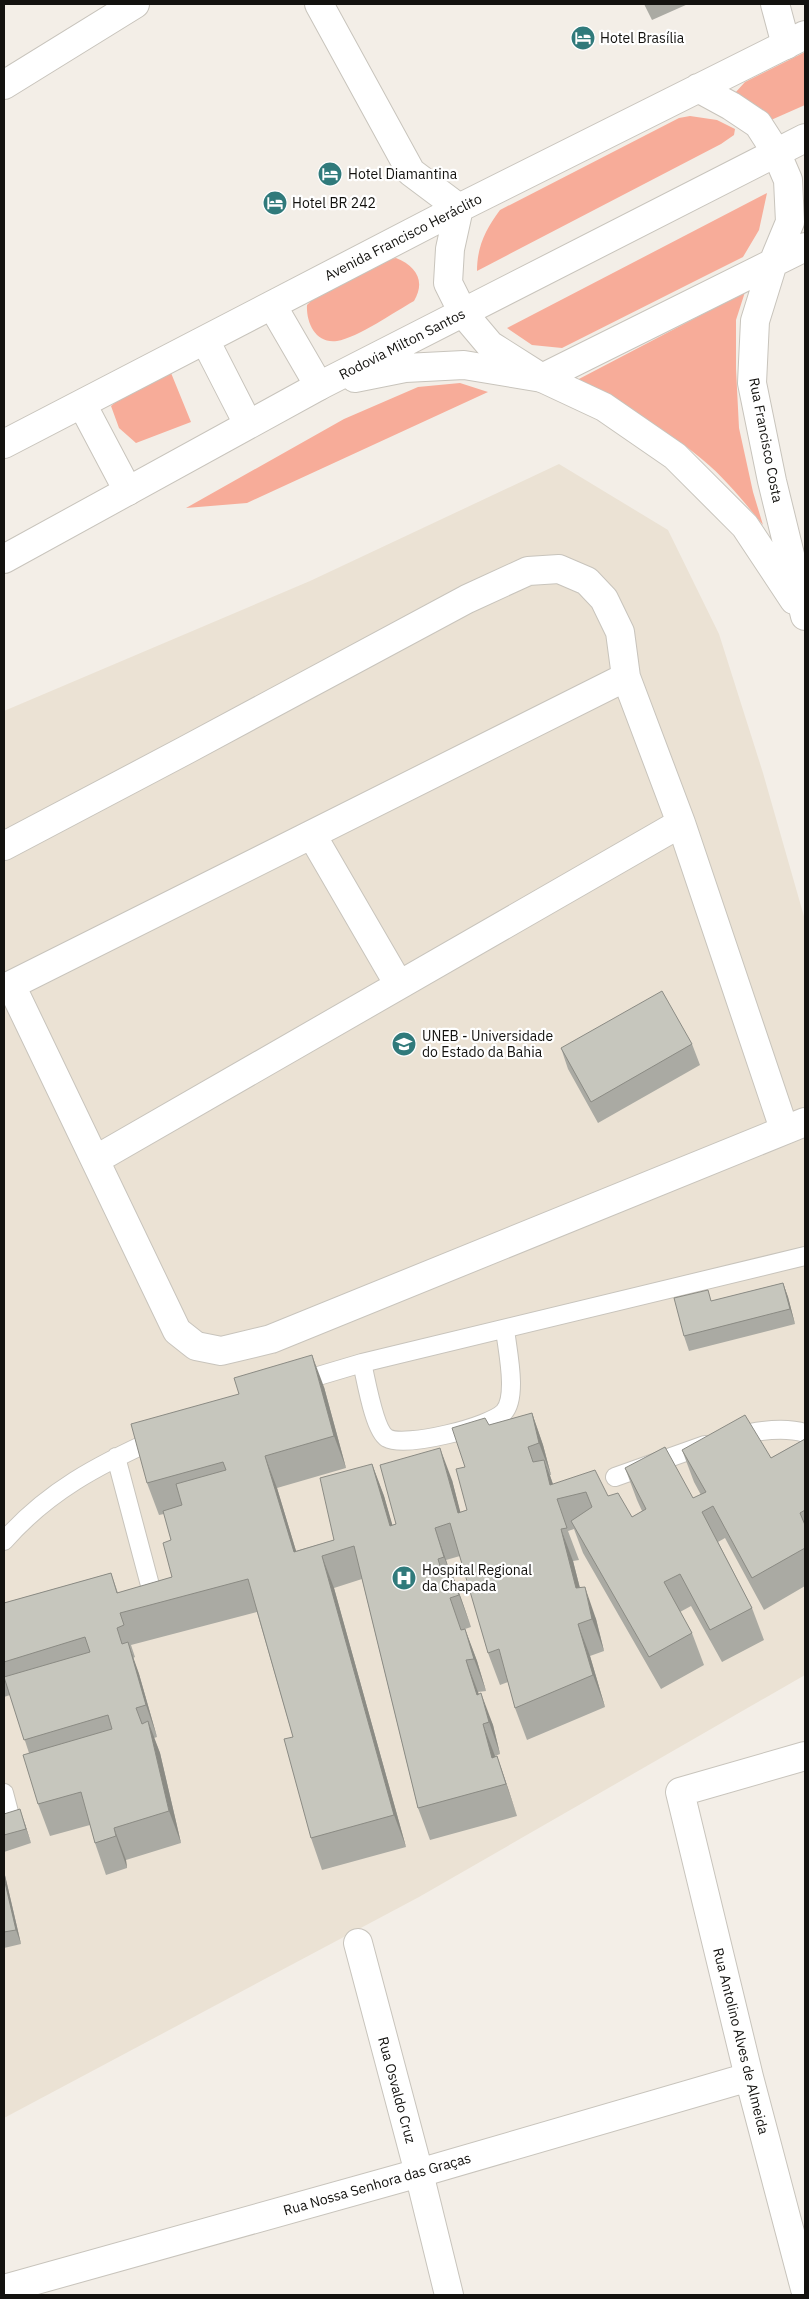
<svg xmlns="http://www.w3.org/2000/svg" width="809" height="2299" font-family="'IBM Plex Sans',sans-serif">
  <style>
    .built { fill: #ebe2d4 }
    .green { fill: #f7ac99 }
    .lines { fill: none; stroke-linecap: round; stroke-linejoin: round }
    .lane-casing { stroke: #c8c4bc; stroke-width: 20 }
    .street-casing { stroke: #c8c4bc; stroke-width: 30 }
    .secondary-casing { stroke: #c8c4bc; stroke-width: 30 }
    .highway-casing { stroke: #c8c4bc; stroke-width: 30 }
    .lane { stroke: #fff; stroke-width: 18 }
    .street { stroke: #fff; stroke-width: 28 }
    .secondary { stroke: #fff; stroke-width: 28 }
    .highway { stroke: #fff; stroke-width: 28 }
    .wall { fill: #aaaaa3 }
    .shaded-wall { fill: #8b8b84 }
    .building { fill: #c6c6bd; stroke: #8b8b84 }
    .labels { text-anchor: middle; stroke-width: 4.5; stroke-linejoin: round; paint-order: stroke }
    .poi-label { font-size: 14px; fill: #13120f; stroke: #fff; text-anchor: start }
    .street-label { font-size: 14px; fill: #13120f; stroke: #fff }
  </style>
  <rect width="100%" height="100%" fill="#f3eee7"/>
  <!-- built -->
  <path class="built" d="M559,464L668,530L719,634L763,773L805,920V1675L419,1897L4,2118V711L310,581Z"/>
  <!-- green -->
  <path class="green" d="M805,52V105L771,120L735,93L745,82Z
    M690,116L717,120L735,129L734,135L721,144L477,271C477,246 486,229 500,210L679,118Z
    M767,193L759,230L743,257L703,277L562,348L532,345L507,328Z
    M396,258C416,266 426,281 414,301C396,311 357,338 337,341C316,344 306,323 307,305L315,297L386,260Z
    M745,292L736,320V369L739,428L753,492L763,525C744,502 726,479 703,460C665,428 620,404 577,380Z
    M169,368L191,422L136,443L119,428L111,406L122,397Z
    M460,383L488,392L247,503L186,508L344,419L418,387Z"/>
  <g class="lines">
    <defs>
      <path id="lane" d="M505,1329C507,1349 518,1396 504,1412C490,1427 405,1448 387,1438C374,1430 366,1379 362,1363L805,1256
        M298,1382L362,1363
        M732,1437C755,1431 782,1426 805,1433
        M116,1457L151,1589
        M615,1477L705,1445
        M4,1541C48,1491 98,1465 158,1438
        M4,1793L9,1812"/>
      <path id="street" d="M319,4L411,172L459,208
        M775,4L786,45
        M4,85L135,4
        M312,835L399,985
        M4,846L186,750L467,599L528,571L559,569L587,581L604,599L620,632L626,677
        M784,1129L681,823L626,677L11,985L177,1331L196,1346L221,1351L271,1339L805,1122
        M95,1160L681,823
        M805,1756L680,1792L749,2077L805,2289
        M358,1943L419,2173L449,2295
        M4,2289L419,2173L749,2077"/>
      <path id="secondary" d="M698,88L731,106L758,124L776,152L788,180L790,222L773,263L755,321L752,383L772,481L805,616
        M459,208L450,249L448,283L463,313L490,345L542,378L604,407L675,456L745,526L794,600
        M272,305L319,386
        M205,340L248,424
        M542,378L805,247
        M82,404L128,491
        M4,444L459,208L805,35"/>
      <path id="highway" d="M355,378L405,368L464,365L542,378
        M4,559L319,386L805,138"/>
    </defs>
    <!-- lane casing -->
    <use href="#lane" class="lane-casing"/>
    <!-- street casing -->
    <use href="#street" class="street-casing"/>
    <!-- secondary casing -->
    <use href="#secondary" class="secondary-casing"/>
    <!-- highway casing -->
    <use href="#highway" class="highway-casing"/>
    <!-- lane -->
    <use href="#lane" class="lane"/>
    <!-- street -->
    <use href="#street" class="street"/>
    <!-- secondary -->
    <use href="#secondary" class="secondary"/>
    <!-- highway -->
    <use href="#highway" class="highway"/>
  </g>
  <!-- wall -->
  <path class="wall" d="M644,4H688L652,20Z
    M692,1044L700,1065L598,1123L568,1069L561,1048Z
    M783,1283L788,1297L795,1324L689,1351L684,1336L712,1301Z
    M324,1387L346,1468L277,1488L296,1551L334,1540L372,1464L384,1496L392,1525L396,1524L452,1480L460,1512L467,1510L465,1467L489,1425L532,1413L543,1445L551,1475H550L553,1485L608,1496L632,1517L642,1511L637,1500L625,1468L693,1498L701,1495L694,1482L682,1450L771,1458L805,1439V1586L764,1610L725,1538L718,1542L752,1608L764,1640L722,1662L691,1606L680,1612L692,1633L704,1665L661,1689L583,1553L574,1529L568,1531L579,1560L573,1561L580,1588L596,1619L604,1651L590,1656L605,1707L527,1740L515,1708L508,1682L500,1685L488,1653L460,1556L446,1560L448,1566H449L461,1598L471,1627L462,1630L465,1629L477,1661L486,1691L478,1692L493,1725L500,1754L495,1756V1757L497,1756L517,1816L430,1840L418,1808L362,1579L334,1588L406,1847L322,1870L311,1838L293,1737L257,1612L131,1645L135,1657L133,1658L139,1674L157,1737L154,1738L160,1753L181,1843L126,1860L127,1868L106,1875L95,1843L90,1825L50,1836L38,1804L29,1753L10,1695L4,1697V1603L111,1573L118,1593L172,1577L171,1540L164,1514L159,1515L147,1483Z
    M4,1814L25,1824L31,1843L4,1852Z
    M4,1871L21,1944L4,1948Z"/>
  <!-- shaded-wall -->
  <path class="shaded-wall" d="M783,1283L788,1297L795,1324L790,1309Z
    M312,1355L324,1387L346,1468L334,1436Z
    M532,1413L543,1445L551,1475L539,1443Z
    M440,1448L452,1480L469,1545L458,1513Z
    M265,1456L277,1488L306,1584L294,1552Z
    M544,1460L556,1492L550,1485Z
    M372,1464L384,1496L402,1558L390,1526Z
    M435,1528L446,1560L456,1589L444,1557Z
    M561,1529L573,1561L588,1620L576,1588Z
    M322,1556L334,1588L406,1847L394,1815Z
    M449,1566L461,1598L471,1627L459,1595Z
    M585,1587L596,1619L604,1651L592,1619Z
    M578,1624L590,1656L605,1707L593,1675Z
    M465,1629L477,1661L486,1691L474,1659Z
    M128,1642L139,1674L157,1737L146,1705Z
    M466,1660L478,1692L489,1727L477,1695Z
    M481,1693L493,1725L500,1754L489,1722Z
    M148,1721L160,1753L181,1843L169,1811Z
    M483,1724L495,1756L502,1785L492,1758Z
    M497,1756L508,1788L517,1816L506,1784Z
    M20,1809L25,1824L31,1843L26,1829Z
    M114,1828L126,1860L127,1868L116,1836Z
    M4,1871L21,1944L16,1930L4,1878Z"/>
  <!-- building -->
  <path class="building" d="M662,991L692,1044L591,1102L561,1048Z
    M783,1283L790,1309L684,1336L674,1298L708,1290L711,1301Z
    M312,1355L334,1436L265,1456L294,1552L334,1540L320,1478L372,1464L390,1526L396,1524L380,1465L440,1448L458,1513L467,1510L456,1469L465,1467L452,1428L485,1418L489,1425L532,1413L539,1443L528,1447L533,1462L544,1460L550,1485L595,1470L608,1496L618,1493L632,1517L646,1509L625,1468L665,1447L693,1498L706,1492L682,1450L745,1415L771,1458L805,1439V1510L800,1513L805,1525V1548L752,1578L713,1506L702,1512L752,1608L710,1630L680,1574L664,1582L692,1633L649,1657L571,1521L592,1507L586,1492L557,1499L567,1528L561,1529L576,1588L585,1587L592,1619L578,1624L593,1675L515,1708L499,1649L488,1653L450,1523L435,1528L444,1557L438,1559L441,1569L449,1566L459,1595L450,1598L461,1630L465,1629L474,1659L466,1660L477,1695L481,1693L489,1722L483,1724L492,1758L497,1756L506,1784L418,1808L354,1546L322,1556L394,1815L311,1838L284,1739L293,1737L248,1579L120,1613L124,1625L117,1628L122,1644L128,1642L146,1705L136,1708L142,1724L148,1721L169,1811L114,1828L116,1836L95,1843L81,1792L38,1804L23,1755L112,1729L108,1715L24,1740L4,1677L90,1652L85,1637L4,1662V1603L111,1573L117,1593L172,1577L163,1543L171,1540L163,1511L182,1505L176,1484L226,1470L223,1462L147,1483L131,1424L239,1394L234,1378Z
    M20,1809L26,1829L4,1835V1814Z
    M4,1878L16,1930L4,1932Z"/>
  <!-- icons -->
  <defs>
    <symbol id="hotel-disc" viewBox="-11 -11 22 22"><circle r="9.5" fill="#307a7b" stroke="#fff"/><path d="M-6-4.5h1.5V1H6V5H4.5V3h-9V5H-6ZM-4 0a1.8 1.8 0 1 1 3.6 0ZM.5 0V-2.5h3Q6-2.5 6 0Z" fill="#fff"/></symbol>
    <symbol id="university-disc" viewBox="-11 -11 22 22"><circle r="9.5" fill="#307a7b" stroke="#fff"/><path d="M0-5L7-2L0 1L-7-2ZM-4 1L0 2.5L4 1V4Q0 6-4 4Z" fill="#fff"/></symbol>
    <symbol id="hospital-disc" viewBox="-11 -11 22 22"><circle r="9.5" fill="#307a7b" stroke="#fff"/><path d="M-5-5h3v3.5h4V-5h3V5h-3V1.5h-4V5h-3Z" fill="#fff"/></symbol>
  </defs>
  <g fill-rule="evenodd">
    <use href="#hotel-disc" x="569" y="24" width="28" height="28"/>
    <use href="#hotel-disc" x="316" y="160" width="28" height="28"/>
    <use href="#hotel-disc" x="261" y="189" width="28" height="28"/>
    <use href="#university-disc" x="390" y="1030" width="28" height="28"/>
    <use href="#hospital-disc" x="390" y="1564" width="28" height="28"/>
  </g>
  <g class="labels">
    <!-- poi labels -->
    <g class="poi-label">
      <text x="600" y="43">Hotel Brasília</text>
      <text x="348" y="179">Hotel Diamantina</text>
      <text x="292" y="208">Hotel BR 242</text>
      <text x="422" y="1041">UNEB - Universidade<tspan x="422" dy="16">do Estado da Bahia</tspan></text>
      <text x="422" y="1575">Hospital Regional<tspan x="422" dy="16">da Chapada</tspan></text>
    </g>
    <!-- street labels -->
    <g class="street-label">
      <text transform="translate(403 237) rotate(-27)" y="5">Avenida Francisco Heráclito</text>
      <text transform="translate(402 344) rotate(-27)" y="5">Rodovia Milton Santos</text>
      <text transform="translate(766 440) rotate(79)" y="5">Rua Francisco Costa</text>
      <text transform="translate(741 2041) rotate(76)" y="5">Rua Antolino Alves de Almeida</text>
      <text transform="translate(397 2090) rotate(75)" y="5">Rua Osvaldo Cruz</text>
      <text transform="translate(377 2184) rotate(-16)" y="5">Rua Nossa Senhora das Graças</text>
    </g>
  </g>
  <!-- border -->
  <rect width="809" height="2299" fill="none" stroke="#13120f" stroke-width="10"/>
</svg>
